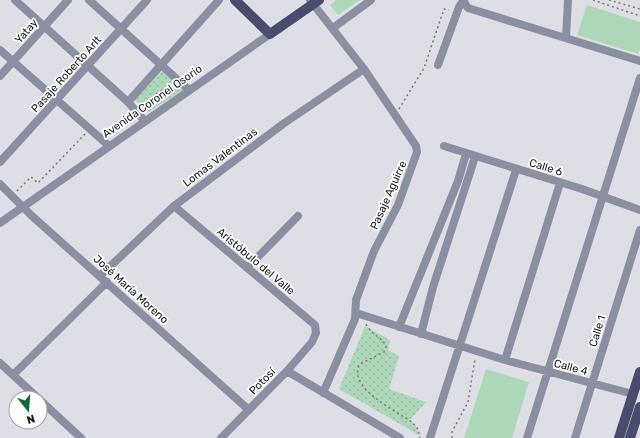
<svg xmlns="http://www.w3.org/2000/svg" width="640" height="438" font-family="Rubik,sans-serif">
  <style>
    .grass { fill: #aed7ba }
    .park { fill: url(#park-dots) }
    .lines { fill: none; stroke-linecap: round; stroke-linejoin: round }
    .path { stroke: #78797d; stroke-width: 1.5; stroke-dasharray: 2 3; stroke-linecap: butt }
    .minor { stroke: #8b8fa2; stroke-width: 8 }
    .major { stroke: #484c6d; stroke-width: 10 }
    .labels { text-anchor: middle; stroke-width: 3.5; stroke-linejoin: round; paint-order: stroke }
    .street-label { font-size: 11px; fill: #171719; stroke: #fff }
  </style>
  <defs>
    <pattern id="park-dots" width="8" height="8" patternUnits="userSpaceOnUse"><rect width="8" height="8" fill="#aed7ba"/><path d="M2 2h.1M6 6h.1" fill="none" stroke="#95b89f" stroke-width="1.8" stroke-linecap="round"/></pattern>
  </defs>
  <rect width="100%" height="100%" fill="#dedfe6"/>
  <!-- grass -->
  <path class="grass" d="M336,0H360L338,15L330,5Z
    M587,5L640,22V49L638,54L577,35Z
    M486,369L529,382L512,438H464Z"/>
  <!-- park -->
  <path class="park" d="M162,71L183,90L149,112L135,100Z
    M365,326L390,340L388,350L399,356L389,389L426,402L410,420L416,426L419,435L339,389Z"/>
  <g class="lines">
    <!-- path -->
    <path class="path" d="M593,0L640,16
      M609,0L640,9
      M143,109L158,92L175,87
      M399,109L424,68L444,9L449,10
      M106,134L130,115
      M17,191L31,177L38,183L85,134
      M366,324C371,335 384,338 386,347L384,352L360,364C346,387 396,411 412,422L418,429L420,438
      M452,438V432L468,402L475,359"/>
    <!-- minor -->
    <path class="minor" d="M15,0L128,102L144,120
      M89,0L189,90
      M310,0L364,69L416,146L417,152L398,205L374,251L356,300L355,319L323,393
      M463,0L468,8L640,61
      M333,28L371,0
      M566,38L568,0
      M0,50L108,145
      M438,65L459,7L463,1
      M0,76L68,0
      M128,102L219,0
      M444,146L582,189L640,210
      M0,162L147,0
      M0,184L32,216L249,410
      M174,206L315,325L316,333L312,342L287,371L221,438
      M0,223L270,34
      M247,268L298,216
      M100,276L174,206L283,124L364,69
      M356,313L505,360L560,183
      M399,327L458,181L466,154
      M421,334L433,287L475,157
      M505,360L633,394
      M0,363L38,398
      M287,371L400,438
      M13,375L107,282
      M40,400L81,438
      M430,438L516,170
      M527,438L640,78
      M575,438L640,230"/>
    <!-- major -->
    <path class="major" d="M235,0L270,34L319,0
      M619,438L640,372
      M630,438L640,407"/>
  </g>
  <g class="labels">
    <!-- street labels -->
    <g class="street-label">
      <text transform="translate(26 31) rotate(-49)" y="4">Yatay</text>
      <text transform="translate(66 74) rotate(-48)" y="4">Pasaje Roberto Arlt</text>
      <text transform="translate(152 101) rotate(-35)" y="4">Avenida Coronel Osorio</text>
      <text transform="translate(220 157) rotate(-37)" y="4">Lomas Valentinas</text>
      <text transform="translate(546 167) rotate(17)" y="4">Calle 6</text>
      <text transform="translate(388 195) rotate(-66)" y="4">Pasaje Aguirre</text>
      <text transform="translate(256 261) rotate(40)" y="4">Aristóbulo del Valle</text>
      <text transform="translate(131 289) rotate(42)" y="4">José María Moreno</text>
      <text transform="translate(597 331) rotate(-73)" y="4">Calle 1</text>
      <text transform="translate(571 367) rotate(15)" y="4">Calle 4</text>
      <text transform="translate(262 381) rotate(-46)" y="4">Potosí</text>
    </g>
  </g>
  <!-- north arrow -->
  <g transform="translate(28 410) rotate(163)"><circle r="19" fill="#ffffff" stroke="#a2a2a3"/>
  <path d="M0-3L7 15L0 10L-7 15Z" fill="#10683a"/>
  <text y="-6" font-size="11" font-weight="bold" text-anchor="middle" fill="#171719">N</text>
  </g>
</svg>
